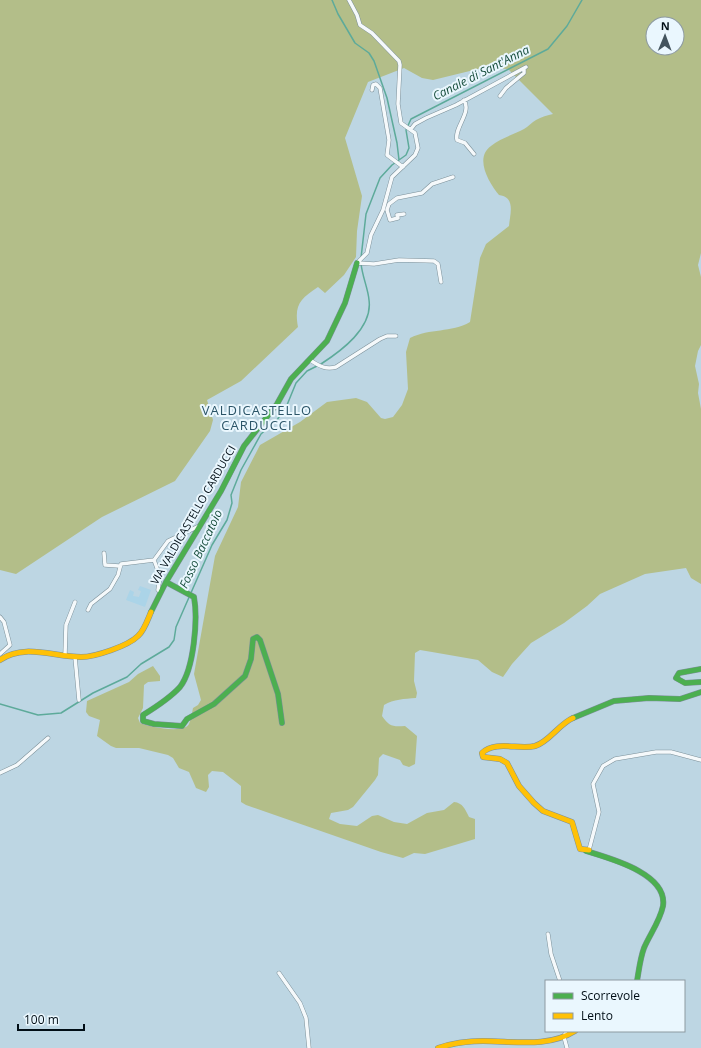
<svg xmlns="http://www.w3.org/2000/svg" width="701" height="1048" font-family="'Open Sans',sans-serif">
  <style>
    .built { fill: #abd4e8 }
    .forest { fill: #b3be89; fill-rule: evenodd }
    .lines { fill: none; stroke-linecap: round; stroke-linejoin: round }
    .stream { stroke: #5daa9a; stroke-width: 1.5 }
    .street-casing { stroke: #7c9099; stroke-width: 4.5 }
    .fast-casing { stroke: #7c9099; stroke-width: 6 }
    .slow-casing { stroke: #7c9099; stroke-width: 6 }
    .street { stroke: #f5f9fb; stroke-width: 3.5 }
    .fast { stroke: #4caf50; stroke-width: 5 }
    .slow { stroke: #ffc107; stroke-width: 5 }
    .labels { text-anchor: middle; stroke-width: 4; stroke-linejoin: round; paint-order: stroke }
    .street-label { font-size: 11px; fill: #010e16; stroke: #eaf7fe }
    .water-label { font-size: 12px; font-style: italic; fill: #184e3d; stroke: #eaf7fe }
    .quarter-label { font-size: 13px; letter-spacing: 1px; fill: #2a5467; stroke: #eaf7fe }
  </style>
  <rect width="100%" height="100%" fill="#bdd6e3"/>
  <!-- built -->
  <path class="built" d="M212,472L220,477L218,481L212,478L210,483L207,482Z
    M140,586L151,590L145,607L126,600L130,590L134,592L133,596L139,597L141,591L138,590Z"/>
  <!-- forest -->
  <path class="forest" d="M0,0H701V253L698,265L701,277V345L698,351L695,366L699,384L698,393L701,409V584L691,578L686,568L645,574L600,594L587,606L564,623L531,643L512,664L503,677L492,672L478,660L432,652L420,650L415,653L414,681L417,693L416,698C404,699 394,699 384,705L382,716C389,726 392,727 405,726L417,736L415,764L409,767L403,765L400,760L383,754L379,758L378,775L375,780L353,807L348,810L331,813L329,819L340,824L357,826L372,816L378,815L394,822L407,824L427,813L444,810L454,802C463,803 465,809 469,817L475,819V839L425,854L414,853L403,858L381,852L246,805L241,802V786L223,772L212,771L208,775L209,787L206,792L196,788L189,772L179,768L173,758L168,755L139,748H116L111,746L97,736L100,720L89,716L86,712L87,701L129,682L138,674L153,666L160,676V681L148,682L144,685L143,708L138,718L140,723C149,727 184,734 189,724C191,719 192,713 193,708L198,705L201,700L194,674L215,556L238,507L241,482L260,445L300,422L327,402L356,398L367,402L381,418L385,419L393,417L402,405L408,389L406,352L410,338C430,328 451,333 470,322L480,258L486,244L509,226C510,214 516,197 499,195C489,183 474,158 491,146C501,138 513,135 524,129C528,127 532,122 536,120C541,117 548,115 553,114L508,69L493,68L478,69L433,80L422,78L404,68L368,82L345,138L362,196L357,231L356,257L344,275L325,293L318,287C300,299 294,305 298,327L241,381L207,400L213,420L210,431L175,481L102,517L16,574L0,570ZM653,24H677V48H653Z"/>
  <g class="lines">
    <!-- stream -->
    <path class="stream" d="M332,0L338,14L355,43L369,53L374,61L387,98L397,143L399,160
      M361,258L366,214L380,178L392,165L406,155L409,148L406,130L411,119L548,49L567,26L582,0
      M321,364C341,351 373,328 369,300C368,288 362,276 361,263
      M0,704L38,715L61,713L93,693L127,677L141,664L169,647L174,640L176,627L183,611L212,545L227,520L232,503L231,495L241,470L261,434L277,420L287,405L296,383L307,371L317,366"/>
    <defs>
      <path id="street" d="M349,0L357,15L360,25L372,33L399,61L400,65L398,104L401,123L415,133L418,148L415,155L392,177L383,210L371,235L367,253L357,263
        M372,90L373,85L376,84L380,88L389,140L387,155L403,167
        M500,96L506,88L524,73V69
        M464,100C472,113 454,127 457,140L465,143L474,154
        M411,129L415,124L426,118L456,105L526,67
        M387,210L389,204L397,198L422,193L432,184L453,177
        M387,210L390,220L398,218L397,215L404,214
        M357,263L374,264L399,260L434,261L438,264L441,282
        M310,360C319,366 326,370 336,367L380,339L387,336H396
        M104,553L105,565L119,566
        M154,560L160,576L158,590L161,592
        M88,610L91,604L110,589L118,575L121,564L154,560L168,541L199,526
        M0,617L4,622L10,645L0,654
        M65,655L66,625L75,602
        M75,657L79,700
        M0,773L17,765L48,738
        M589,850L599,812L593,784L603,766L615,759L656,752H671L701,760
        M548,934L551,954L560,981
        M279,973L300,1003L306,1018L309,1048
        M566,1031L564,1037L567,1048"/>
      <path id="fast" d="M166,582L194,597C198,619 194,669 180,687C170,698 156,707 143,715V721L154,724L182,726L187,719L214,704L245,676L251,659L253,639L257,637L260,640L278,694L282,723
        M151,612L166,582L221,491L244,446L277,404L291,379L327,341L345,303L357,263
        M701,669L679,673L676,678L685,683L701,682
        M573,718L614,701L649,698L680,699L701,692
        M586,851C608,858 668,873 663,906C660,921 650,934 644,948C640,959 639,970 637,981"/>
      <path id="slow" d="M0,660C24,643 54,657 81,657C95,657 128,646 138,636C144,631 148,619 151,612
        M573,718C559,724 549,742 535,746C519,750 495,740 482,753L483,757L500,759L507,763L519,786L534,803L543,811L572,822L580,849L589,850
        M438,1048C453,1043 468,1041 483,1041C514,1041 548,1048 575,1031"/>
    </defs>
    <!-- street casing -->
    <use href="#street" class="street-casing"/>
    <!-- fast casing -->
    <use href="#fast" class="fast-casing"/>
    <!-- slow casing -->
    <use href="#slow" class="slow-casing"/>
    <!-- street -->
    <use href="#street" class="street"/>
    <!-- fast -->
    <use href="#fast" class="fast"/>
    <!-- slow -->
    <use href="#slow" class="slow"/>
  </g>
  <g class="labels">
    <!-- street labels -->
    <g class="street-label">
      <text transform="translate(193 515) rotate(-60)" y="4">VIA VALDICASTELLO CARDUCCI</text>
    </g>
    <!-- water labels -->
    <g class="water-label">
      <text transform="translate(481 73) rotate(-27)" y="4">Canale di Sant'Anna</text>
      <text transform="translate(201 549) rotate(-65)" y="4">Fosso Baccatoio</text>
    </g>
    <!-- quarter labels -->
    <g class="quarter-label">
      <text x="257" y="415">VALDICASTELLO<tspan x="257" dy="15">CARDUCCI</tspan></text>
    </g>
  </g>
  <!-- legend -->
  <rect x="545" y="980" width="140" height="52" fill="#eaf7fe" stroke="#8d9aa1"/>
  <rect x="553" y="993" width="20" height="6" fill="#4caf50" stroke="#8d9aa1"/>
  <text x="581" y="1000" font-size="12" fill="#010e16">Scorrevole</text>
  <rect x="553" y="1013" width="20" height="6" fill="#ffc107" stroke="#8d9aa1"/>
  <text x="581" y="1020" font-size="12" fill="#010e16">Lento</text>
  <!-- north arrow -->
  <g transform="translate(665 36) rotate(1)"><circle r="19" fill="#eaf7fe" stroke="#8d9aa1"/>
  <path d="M0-3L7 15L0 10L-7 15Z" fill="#43545e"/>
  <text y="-6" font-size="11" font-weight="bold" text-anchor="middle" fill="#010e16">N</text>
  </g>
  <!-- scale -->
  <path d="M18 1024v6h66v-6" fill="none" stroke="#010e16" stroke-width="2"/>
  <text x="24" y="1024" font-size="12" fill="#010e16" stroke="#eaf7fe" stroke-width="3" paint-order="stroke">100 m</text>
</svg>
